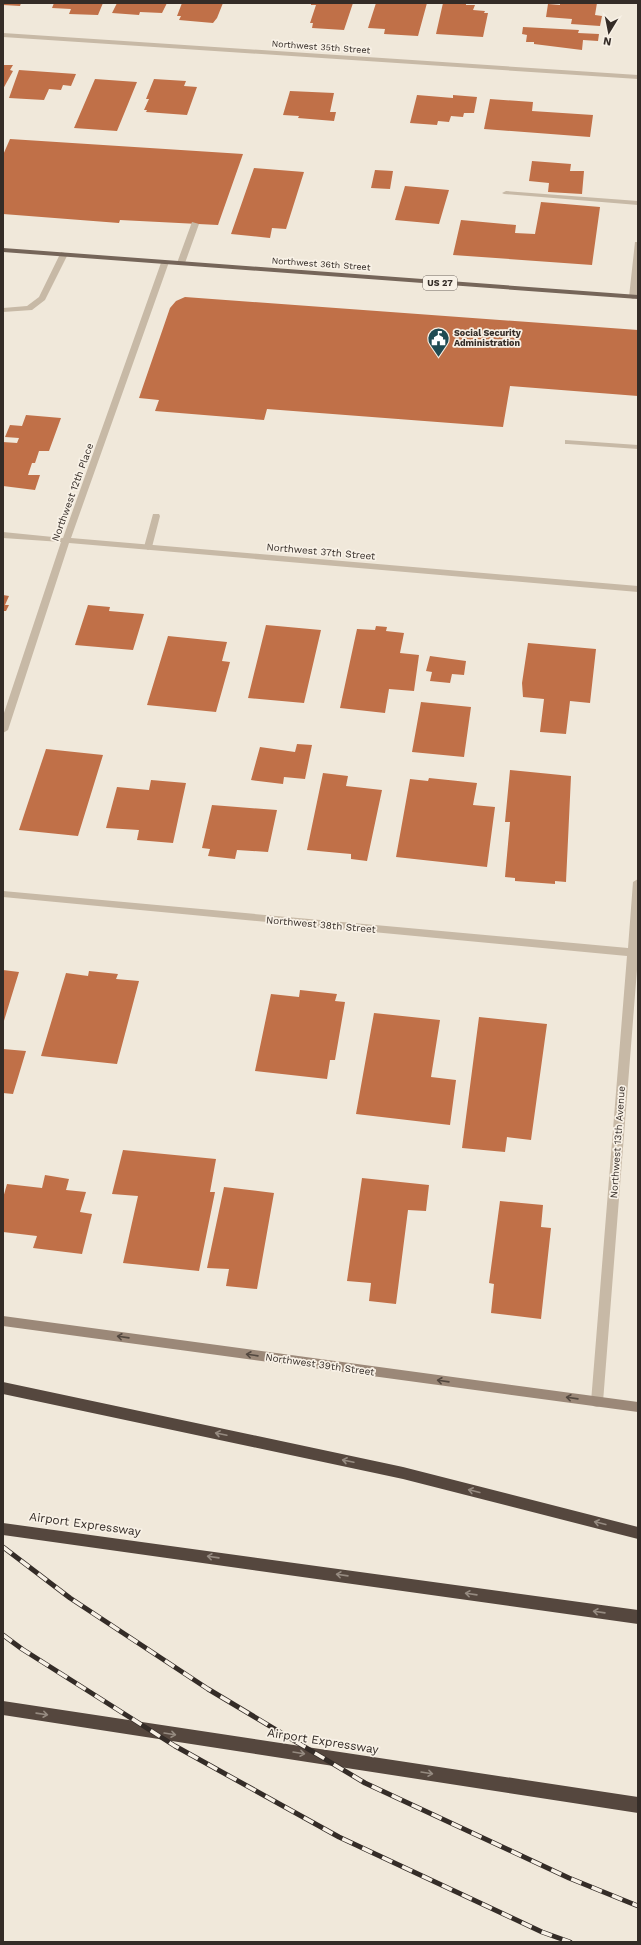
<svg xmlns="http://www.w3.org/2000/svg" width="641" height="1945" font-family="'Work Sans',sans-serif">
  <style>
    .building { fill: #c07048 }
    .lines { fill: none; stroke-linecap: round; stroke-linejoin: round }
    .lane { fill: #c7b9a6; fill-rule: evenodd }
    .street { fill: #c7b9a6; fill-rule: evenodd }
    .secondary { fill: #9b8878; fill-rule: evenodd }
    .primary { fill: #756559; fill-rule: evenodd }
    .highway { fill: #55473e; fill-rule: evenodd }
    .rail-casing { stroke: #342c27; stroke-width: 5 }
    .rail { stroke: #f8f1e6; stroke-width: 3.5; stroke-dasharray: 11; stroke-linecap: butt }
    .oneway { stroke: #53483f }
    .oneway2 { stroke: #968b81 }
    .labels { text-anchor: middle; stroke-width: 3.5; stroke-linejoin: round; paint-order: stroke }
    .far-street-label { font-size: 9px; fill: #342c27; stroke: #f8f1e6 }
    .shield { fill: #f8f1e6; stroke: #6f6760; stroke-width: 1 }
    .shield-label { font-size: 9px; font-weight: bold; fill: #342c27 }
    .far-poi-label { font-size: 9px; font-weight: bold; fill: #342c27; stroke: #f8f1e6; text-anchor: start }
    .street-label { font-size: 10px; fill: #342c27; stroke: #f8f1e6 }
    .near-street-label { font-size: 12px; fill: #342c27; stroke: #f8f1e6 }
  </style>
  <rect width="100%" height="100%" fill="#f0e8da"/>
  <!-- building -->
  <path class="building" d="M3,3H21L20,6L3,5Z
    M54,3H103L98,15L69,14L71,9L52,8Z
    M117,3H167L162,13L140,12L139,15L112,13Z
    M182,3H223L217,18L213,23L179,20L181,16H177Z
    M311,3H353L344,30L312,28L313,23H310L316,5H311Z
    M376,3H427L418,36L384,34L385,29L368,28Z
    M443,3H466V5H475L473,10L485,11L484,13H488L483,37L436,34Z
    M560,3H597L595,15L602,16L600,26L571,24L572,19L546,17L548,4L560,5Z
    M523,27L579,30L578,33L599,34L598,41L583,40L582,50L534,44V42H526L527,35L522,34Z
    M3,65H13L10,70L13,71L3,89Z
    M19,70L76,74L71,86L63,85L61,90L49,89L44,100L9,98Z
    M95,79L137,82L117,131L74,128Z
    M154,79L186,81L184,86L197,87L187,115L146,112L147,110H144L149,99H146Z
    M290,91L334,93L330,112H336L334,121L298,118L299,116L283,115Z
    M417,95L453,98V95L477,97L474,113H464L463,117L451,116L449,122L438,121L437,125L410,123Z
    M490,99L533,102L532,111L593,115L590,137L484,129Z
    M10,139L243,154L218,225L120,220L119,223L3,214V155Z
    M532,161L571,164L570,171H584L582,194L548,192L549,183L529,181Z
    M254,168L304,172L286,229L272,228L270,238L231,234Z
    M375,170L393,171L390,189L371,188Z
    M405,186L449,190L439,224L395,220Z
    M541,202L600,207L592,265L453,255L461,220L516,225L515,233L535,234Z
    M185,297L638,330V396L510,386L503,427L267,409L264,420L155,411L159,400L139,398L170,308L176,301Z
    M26,415L61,418L49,451H39L35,463H32L28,475H40L35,490L3,486V442L17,443L19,438L5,437L10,425L22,426Z
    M3,595L9,596L5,605H9L6,611H3Z
    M88,605L110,607L109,611L144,614L133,650L75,645Z
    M266,625L321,630L304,703L248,698Z
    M376,626L387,627L386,631L404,633L400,653L419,655L414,691L389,689L385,713L340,708L357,629L375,630Z
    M168,636L227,642L222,661L230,662L216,712L147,705Z
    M528,643L596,649L590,703L570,701L566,734L540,732L544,699L523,697L522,683Z
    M430,656L466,661L464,675L452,674L450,683L430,681L432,672L426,671Z
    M421,702L471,707L464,757L412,752Z
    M297,744L312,745L305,779L284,777L283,784L251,780L260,747L295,752Z
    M46,749L103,755L78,836L19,830Z
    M510,770L571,776L566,882L555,881V884L515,881V878L505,877L510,822H505Z
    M323,773L348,776L346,786L382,790L367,861L351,859V854L307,850Z
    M429,778L477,783L473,805L495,807L487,867L396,857L410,779L428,781Z
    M151,780L186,783L173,843L137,840L139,830L106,828L117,787L149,790Z
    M212,805L277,810L268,852L237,850L235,859L208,856L210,849L202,848Z
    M3,970L19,972L3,1024Z
    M89,971L118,974L116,979L139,981L117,1064L41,1056L66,973L88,976Z
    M300,990L337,994L335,1001L345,1002L335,1060H330L327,1079L255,1071L271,994L299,997Z
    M374,1013L440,1020L431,1077L456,1080L450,1125L356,1114Z
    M479,1017L547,1024L531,1140L507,1137L505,1152L462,1148Z
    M3,1049L26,1051L13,1094L3,1093Z
    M123,1150L216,1159L210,1192H215L199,1271L123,1263L138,1196L112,1194Z
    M45,1175L69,1179L66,1190L86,1192L80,1212L92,1214L82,1254L33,1248L37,1236L3,1232V1198L7,1184L42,1188Z
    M362,1178L429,1185L426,1211L408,1210L396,1304L369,1301L371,1283L347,1281Z
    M224,1187L274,1193L257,1289L226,1286L229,1269L207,1268Z
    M500,1201L543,1205L541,1227L551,1228L541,1319L491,1313L494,1284L489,1283Z"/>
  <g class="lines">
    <!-- lane -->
    <path class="lane" d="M506,191L638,201V205L504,194L502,193Z
      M192,222L199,224L185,263L178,265L177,263Z
      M61,252L68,254L45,300L32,310L3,312V308L27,306L39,297Z
      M565,440L638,445V449L568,444H565Z
      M153,514H159L160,516L152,547L148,550L144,547Z"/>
    <!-- street -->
    <path class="street" d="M3,33L638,75V79L3,37Z
      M635,242H638L637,297L633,299L629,297Z
      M162,260L169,262L71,538L638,586V592L69,543L8,730L3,733V716L61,542L3,538V532L63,538Z
      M638,879V957L603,1402L601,1406L597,1407L593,1406L591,1402L627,956L3,897V891L628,948L633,882Z"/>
    <!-- secondary -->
    <path class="secondary" d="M3,1316L638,1402V1412L3,1326Z"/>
    <!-- primary -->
    <path class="primary" d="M3,248L638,295V299L3,252Z"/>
    <!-- highway -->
    <path class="highway" d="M3,1382L403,1467L638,1527V1539L403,1479L3,1394Z
      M3,1523L638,1610V1624L3,1535Z
      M3,1701L638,1797V1813L3,1715Z"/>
    <defs>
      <path id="rail" d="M3,1547L70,1598L208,1689L365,1783L569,1878L638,1906
        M3,1635L22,1649L175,1746L339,1837L542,1932L570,1942"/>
    </defs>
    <!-- rail casing -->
    <use href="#rail" class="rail-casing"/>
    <!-- rail -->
    <use href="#rail" class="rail"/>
  </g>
  <!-- one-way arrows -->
  <defs><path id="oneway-shaft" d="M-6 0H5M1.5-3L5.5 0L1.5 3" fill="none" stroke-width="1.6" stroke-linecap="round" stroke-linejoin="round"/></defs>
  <g class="oneway">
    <use href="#oneway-shaft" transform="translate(123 1337) rotate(-172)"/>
    <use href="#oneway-shaft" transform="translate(252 1355) rotate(-172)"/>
    <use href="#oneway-shaft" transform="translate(443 1381) rotate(-172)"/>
    <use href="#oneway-shaft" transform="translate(572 1398) rotate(-172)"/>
  </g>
  <g class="oneway2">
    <use href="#oneway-shaft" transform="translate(221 1434) rotate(-168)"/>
    <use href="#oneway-shaft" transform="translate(348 1461) rotate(-168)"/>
    <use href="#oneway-shaft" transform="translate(474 1491) rotate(-166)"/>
    <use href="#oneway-shaft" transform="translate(600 1523) rotate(-166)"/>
    <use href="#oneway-shaft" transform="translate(213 1557) rotate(-172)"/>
    <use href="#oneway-shaft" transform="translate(342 1575) rotate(-172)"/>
    <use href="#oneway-shaft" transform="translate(471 1594) rotate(-172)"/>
    <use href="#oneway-shaft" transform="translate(599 1612) rotate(-172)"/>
    <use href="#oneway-shaft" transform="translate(42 1714) rotate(8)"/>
    <use href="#oneway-shaft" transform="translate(170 1734) rotate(9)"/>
    <use href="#oneway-shaft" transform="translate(299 1753) rotate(9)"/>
    <use href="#oneway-shaft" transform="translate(427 1773) rotate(9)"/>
  </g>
  <!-- icons -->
  <defs>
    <symbol id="civic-pin" viewBox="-11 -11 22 30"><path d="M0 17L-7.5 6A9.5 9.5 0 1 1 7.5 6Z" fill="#1f4b53" stroke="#f8f1e6"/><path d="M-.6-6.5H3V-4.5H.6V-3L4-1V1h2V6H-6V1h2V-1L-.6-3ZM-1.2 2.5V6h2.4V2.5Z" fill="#fff"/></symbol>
  </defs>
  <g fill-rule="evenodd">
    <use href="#civic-pin" x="426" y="326" width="25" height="34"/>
  </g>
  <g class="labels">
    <!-- far-street labels -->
    <g class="far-street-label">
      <text transform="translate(321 47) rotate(4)" y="3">Northwest 35th Street</text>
      <text transform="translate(321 264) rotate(4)" y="3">Northwest 36th Street</text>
    </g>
    <!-- shield labels -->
    <rect class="shield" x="423" y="276" width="34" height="14" rx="3"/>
    <g class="shield-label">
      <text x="440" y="286">US 27</text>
    </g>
    <!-- far-poi labels -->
    <g class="far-poi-label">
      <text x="454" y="336">Social Security<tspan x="454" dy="10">Administration</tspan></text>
    </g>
    <!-- street labels -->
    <g class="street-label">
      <text transform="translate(72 492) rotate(-70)" y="4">Northwest 12th Place</text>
      <text transform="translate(321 551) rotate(5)" y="4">Northwest 37th Street</text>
      <text transform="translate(321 924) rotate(5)" y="4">Northwest 38th Street</text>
      <text transform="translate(617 1142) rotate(-86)" y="4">Northwest 13th Avenue</text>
      <text transform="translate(320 1364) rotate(8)" y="4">Northwest 39th Street</text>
    </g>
    <!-- near-street labels -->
    <g class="near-street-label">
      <text transform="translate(85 1524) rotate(8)" y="4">Airport Expressway</text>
      <text transform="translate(323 1741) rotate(9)" y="4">Airport Expressway</text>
    </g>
  </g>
  <!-- border -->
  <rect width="641" height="1945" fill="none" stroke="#342c27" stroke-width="8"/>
  <!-- north arrow -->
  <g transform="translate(609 32) rotate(190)" stroke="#f8f1e6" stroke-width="3" paint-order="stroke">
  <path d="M0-3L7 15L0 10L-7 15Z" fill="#342c27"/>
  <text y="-6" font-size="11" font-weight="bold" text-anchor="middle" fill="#342c27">N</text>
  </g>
</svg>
